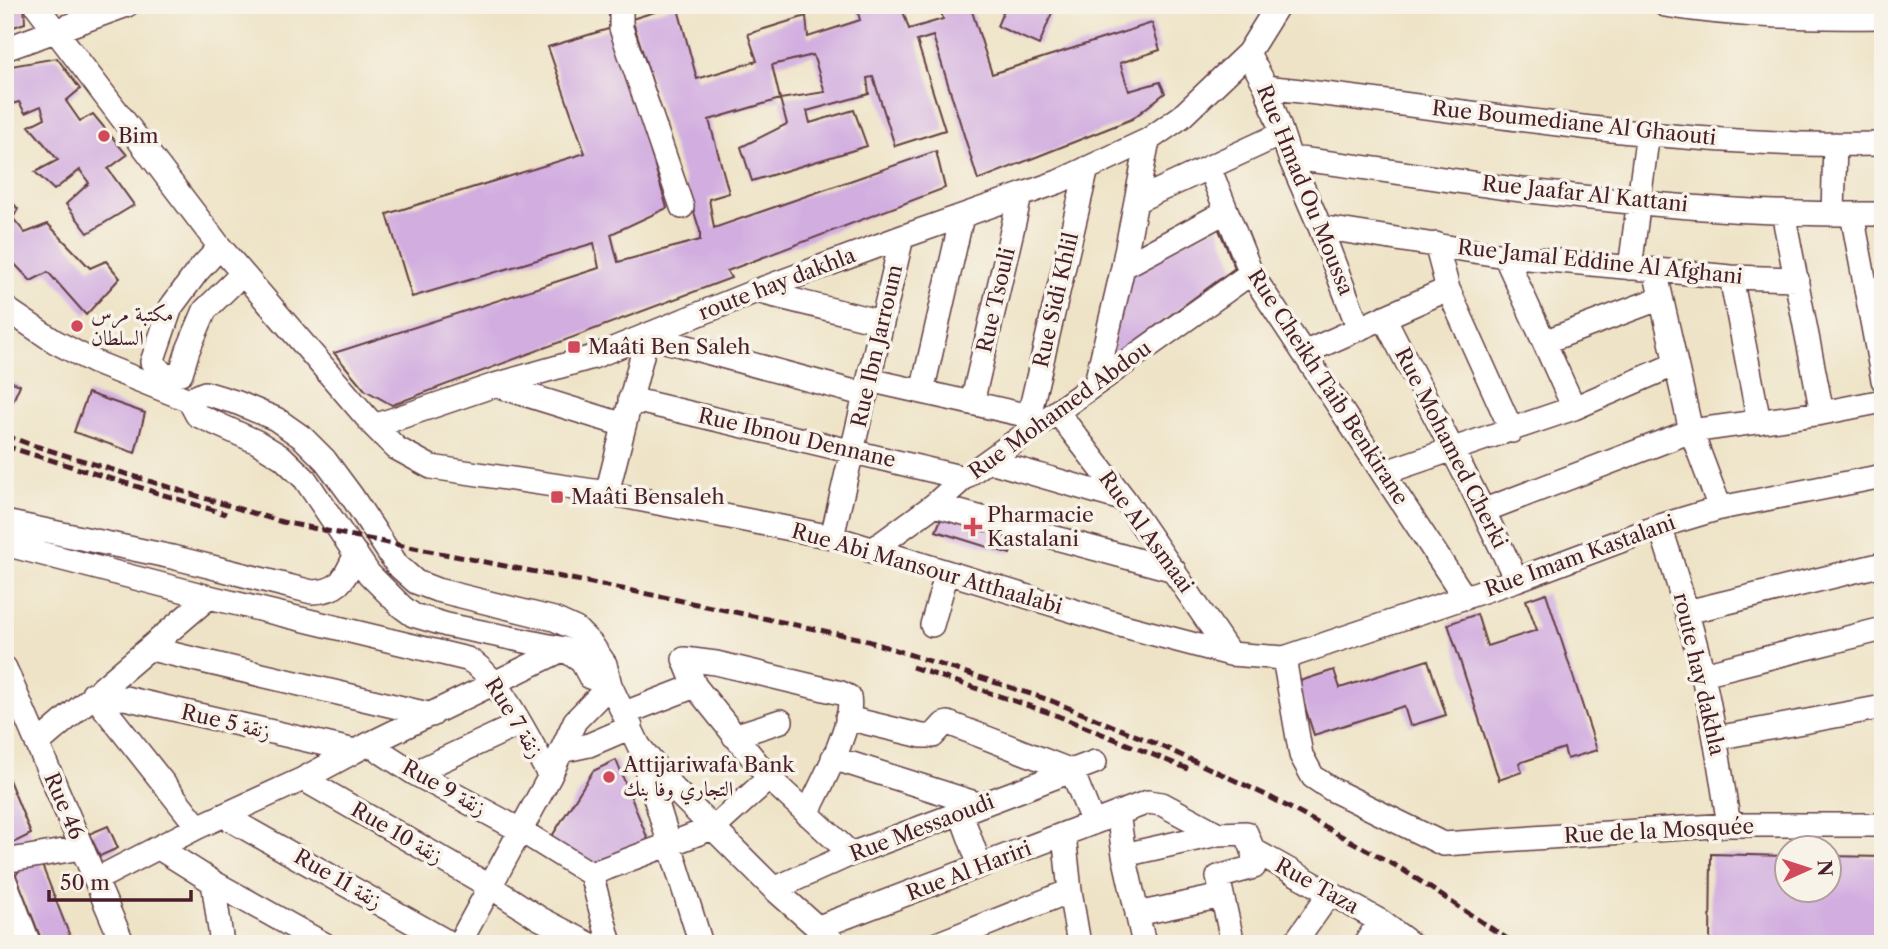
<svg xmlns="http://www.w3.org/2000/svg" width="1888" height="949" font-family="'Libre Caslon Text',Amiri,serif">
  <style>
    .building { fill: #d2ade0 }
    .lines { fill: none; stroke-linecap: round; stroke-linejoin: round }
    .minor-casing { stroke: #633c42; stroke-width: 26 }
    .minor { stroke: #fff; stroke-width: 23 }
    .rail { stroke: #4a1f2b; stroke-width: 5; stroke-dasharray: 10 5; stroke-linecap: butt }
    .poi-dot { fill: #d1495b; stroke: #f7f3e8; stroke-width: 2.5 }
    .labels { text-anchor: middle; stroke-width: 7; stroke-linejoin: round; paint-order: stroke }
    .street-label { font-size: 21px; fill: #4a1f2b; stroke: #f7f3e8 }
    .poi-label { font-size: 21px; fill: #4a1f2b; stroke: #f7f3e8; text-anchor: start }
  </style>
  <rect width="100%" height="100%" fill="#f7f3e8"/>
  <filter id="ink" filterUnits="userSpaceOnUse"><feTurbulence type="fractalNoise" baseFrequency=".0143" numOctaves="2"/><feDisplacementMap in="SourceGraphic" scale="14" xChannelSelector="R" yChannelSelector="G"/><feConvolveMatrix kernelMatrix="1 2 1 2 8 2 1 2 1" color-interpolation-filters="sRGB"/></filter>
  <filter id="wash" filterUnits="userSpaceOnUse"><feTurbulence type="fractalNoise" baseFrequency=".00686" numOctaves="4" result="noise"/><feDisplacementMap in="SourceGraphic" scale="28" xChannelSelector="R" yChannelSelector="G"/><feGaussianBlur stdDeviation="1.57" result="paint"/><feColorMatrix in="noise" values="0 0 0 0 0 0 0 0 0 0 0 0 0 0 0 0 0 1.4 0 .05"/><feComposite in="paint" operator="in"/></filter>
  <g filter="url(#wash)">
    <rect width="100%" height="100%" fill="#eee3c6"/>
    <g id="blocks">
      <!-- building -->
      <path class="building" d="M5,5H24L25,23L5,30Z
        M677,5L697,79L757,61L748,34L806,16L808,37L860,20L856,5H901L909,29L943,19L939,5H970L992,74L1152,23L1160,50L1120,63L1129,91L1160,82L1165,93L1132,119L978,180L933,36L917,41L945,130L895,146L873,77L867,78L869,94L807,111L810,123L854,110L867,146L752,181L741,147L787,124L780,99L825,92L813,55L772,65L780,99L709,120L729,193L709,199L714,228L936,151L945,188L727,271L731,278L392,405L365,390L334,353L599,268L594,243L412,297L387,214L585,153L548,47L615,27L667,208L611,234L618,262L700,240V231L632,19Z
        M1006,5H1055L1039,45L997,26Z
        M57,58L80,89L66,101L80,121L93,114L127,155L108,169L134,205L88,233L66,204L89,183L80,170L54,190L35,172L58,160L29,126L45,118L41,106L25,113L19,102L5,106V67Z
        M5,194L18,209L13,218L25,233L48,224L90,268L106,261L120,278L86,315L48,272L31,281L5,254Z
        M1218,227L1235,268L1111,359L1123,267Z
        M5,339L13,342L5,360Z
        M5,379L20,385L13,401L5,398Z
        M88,393L145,413L135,453L74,432Z
        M943,514L1015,535L1010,554L936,531Z
        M1546,593L1597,750L1567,759L1564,748L1519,763L1522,772L1499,780L1448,624L1477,614L1487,646L1537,630L1526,600Z
        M1428,660L1446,715L1410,726L1404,706L1314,735L1297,682L1334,670L1340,688Z
        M616,760L651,847L593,871L547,844L593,771Z
        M5,770L31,834L15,842L5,838Z
        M108,826L118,848L100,856L89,834Z
        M1711,854L1786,856V890H1828V856L1883,857V944H1710Z
        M40,860L73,944H43L16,875L22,866Z"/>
    </g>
  </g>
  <g filter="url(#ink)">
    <use href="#blocks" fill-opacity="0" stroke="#633c42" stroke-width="2"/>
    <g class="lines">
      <defs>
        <path id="minor" d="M36,5L220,247L374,426L396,448L431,467L607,493L832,537L1120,625L1230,654L1284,658L1516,580L1660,526L1720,508L1883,476
          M621,5V28L682,207
          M1665,5C1736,17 1810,18 1883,17
          M5,49L127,5
          M1248,53L1266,87L1290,158L1320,227L1359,329
          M1266,87C1435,106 1607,136 1777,143C1812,145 1847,144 1883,144
          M1290,158C1381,168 1472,185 1564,195C1669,207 1777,215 1883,214
          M1209,167L1251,273L1465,598
          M1136,201L1281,134
          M1783,212L1822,413
          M1833,213L1835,144
          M1852,214L1883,380
          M1320,227L1505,256L1731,277L1797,279
          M1436,244L1448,289L1512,431
          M1505,256L1574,408
          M1123,267L1225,212
          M1630,268L1648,132
          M1655,270L1691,431L1720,508
          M1731,277L1759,422
          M756,291L881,322
          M5,308L54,341L94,362L189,400L197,415L257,442L283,458L305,479L369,574L402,607L413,615L447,625L564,649L582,662L590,677L610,685
          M1384,317C1428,405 1476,490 1516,580
          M647,336L866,395
          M1544,342L1661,298
          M1304,353L1448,289
          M165,376L152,362L171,307L197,272L220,247
          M165,376L181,373L188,350L205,310L242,274
          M869,380L1029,416
          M1096,383L1123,267L1148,140
          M495,385L624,425
          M922,392L962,216
          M630,399L964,478
          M189,400L205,393L238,403L276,419L303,438L325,460L351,495L397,565L416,582L437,590L554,619L576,629L592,645L605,664L610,685L639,746L672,787L774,889L836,944
          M972,403L1020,196
          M1058,413L1125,500L1230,654
          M374,426L495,385L593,357L756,291L902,237L1058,182L1148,140L1181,117L1248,53L1278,5
          M1028,432L1029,416L1087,168
          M990,461L1125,500
          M1383,473L1574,408L1676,364
          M607,493L647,336
          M934,505L1174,570
          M1485,510L1691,431L1822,413L1883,401
          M5,522L172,557L312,592C342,591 344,578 356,554
          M1660,526C1676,575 1692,625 1703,676C1714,725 1721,775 1729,825
          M832,537L902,237
          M5,544L209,597L467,659C499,674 531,745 550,776
          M871,551L934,505L964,478L1251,273
          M1687,612L1883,564
          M932,625L947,572
          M151,649L432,715
          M1284,658L1301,755L1313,777L1331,789L1443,844L1729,825H1883
          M5,668L123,944
          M1703,674L1883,629
          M93,694L198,827
          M97,700L125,698L355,751
          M625,713L695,686
          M847,718L922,736H933L944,724L948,723L1072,771L1093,823
          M734,736L781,721
          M1716,738L1883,707
          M37,744L209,597
          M369,744L414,773L520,830L591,874
          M561,751L589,745L631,727
          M833,758L981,805
          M643,759L701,944
          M414,773L519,724
          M303,779L491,887L539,918L589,944
          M1118,813L1124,855L1144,944
          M807,814C819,789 855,723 849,697L841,693L716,663L684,659L695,686L769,778L851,854
          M961,814L980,866
          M224,816L451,944
          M1064,835L1070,891L1079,944
          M159,848L213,882L324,944
          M1253,850L1380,921L1411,944
          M1124,855L1218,834L1246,833L1253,850L1254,867L1218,877L1233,944
          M5,861L81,848
          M591,874L715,827L769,778
          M591,874L610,944
          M97,879L198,827L303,779L355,751L564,649
          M5,881L29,944
          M213,882L222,944
          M774,889L851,854L1095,762
          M1137,914L1222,896
          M819,927L1148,802L1162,804L1218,834
          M459,944L550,776L575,721L610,685
          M937,944L1070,891
          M1294,944L1330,893
          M1365,944L1380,921"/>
      </defs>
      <!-- minor casing -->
      <use href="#minor" class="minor-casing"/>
      <!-- minor -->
      <use href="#minor" class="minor"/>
      <!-- rail -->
      <path class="rail" d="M5,435L29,444L282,522L673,599L862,639L1052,701L1166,748L1268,796L1400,868L1515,944
        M5,446L226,514
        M912,667L1053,714L1188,769"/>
    </g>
  </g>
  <!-- markers -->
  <g class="poi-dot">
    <circle cx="104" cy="136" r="7"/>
    <circle cx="77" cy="326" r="7"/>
    <rect x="567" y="340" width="14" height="14" rx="3.5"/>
    <rect x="550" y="490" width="14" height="14" rx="3.5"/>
    <path d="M969.5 516.5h7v7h7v7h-7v7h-7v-7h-7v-7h7z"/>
    <circle cx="609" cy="777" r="7"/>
  </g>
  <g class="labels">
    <!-- street labels -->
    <g class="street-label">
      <text transform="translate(1574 123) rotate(6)" y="7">Rue Boumediane Al Ghaouti</text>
      <text transform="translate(1305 190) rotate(68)" y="7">Rue Hmad Ou Moussa</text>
      <text transform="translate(1585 194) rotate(6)" y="7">Rue Jaafar Al Kattani</text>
      <text transform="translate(1600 262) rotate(6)" y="7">Rue Jamal Eddine Al Afghani</text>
      <text transform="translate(777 284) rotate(-21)" y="7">route hay dakhla</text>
      <text transform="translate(996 300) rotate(-77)" y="7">Rue Tsouli</text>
      <text transform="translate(1056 300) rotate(-77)" y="7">Rue Sidi Khlil</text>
      <text transform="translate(877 346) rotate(-77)" y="7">Rue Ibn Jarroum</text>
      <text transform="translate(1328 387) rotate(57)" y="7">Rue Cheikh Taib Benkirane</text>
      <text transform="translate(1060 410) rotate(-36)" y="7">Rue Mohamed Abdou</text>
      <text transform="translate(797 438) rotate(13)" y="7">Rue Ibnou Dennane</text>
      <text transform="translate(1451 448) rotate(63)" y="7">Rue Mohamed Cherki</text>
      <text transform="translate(1146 532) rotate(54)" y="7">Rue Al Asmaai</text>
      <text transform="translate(1580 556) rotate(-20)" y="7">Rue Imam Kastalani</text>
      <text transform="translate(927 569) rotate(16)" y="7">Rue Abi Mansour Atthaalabi</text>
      <text transform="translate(1699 674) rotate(77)" y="7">route hay dakhla</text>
      <text transform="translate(514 718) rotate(58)" y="7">Rue 7 زنقة</text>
      <text transform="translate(226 722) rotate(13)" y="7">Rue 5 زنقة</text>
      <text transform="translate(444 788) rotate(29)" y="7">Rue 9 زنقة</text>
      <text transform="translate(64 806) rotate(67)" y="7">Rue 46</text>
      <text transform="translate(922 828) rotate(-21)" y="7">Rue Messaoudi</text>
      <text transform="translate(1659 831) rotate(-3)" y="7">Rue de la Mosquée</text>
      <text transform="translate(397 833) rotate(30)" y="7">Rue 10 زنقة</text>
      <text transform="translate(969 871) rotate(-21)" y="7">Rue Al Hariri</text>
      <text transform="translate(338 879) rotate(30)" y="7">Rue 11 زنقة</text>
      <text transform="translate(1317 886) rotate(29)" y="7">Rue Taza</text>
    </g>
    <!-- poi labels -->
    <g class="poi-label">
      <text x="118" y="143">Bim</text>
      <text x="91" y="321">مكتبة مرس<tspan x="91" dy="24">السلطان</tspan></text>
      <text x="588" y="354">Maâti Ben Saleh</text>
      <text x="571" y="504">Maâti Bensaleh</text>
      <text x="987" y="522">Pharmacie<tspan x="987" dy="24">Kastalani</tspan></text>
      <text x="623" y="772">Attijariwafa Bank<tspan x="623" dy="24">التجاري وفا بنك</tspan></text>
    </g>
  </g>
  <!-- margin -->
  <rect width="1888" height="949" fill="none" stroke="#f7f3e8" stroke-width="28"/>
  <!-- north arrow -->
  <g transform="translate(1808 869) rotate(87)"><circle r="33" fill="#f7f3e8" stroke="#b29e9c" stroke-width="2"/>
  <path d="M0-5L12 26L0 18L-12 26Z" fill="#d1495b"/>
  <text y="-10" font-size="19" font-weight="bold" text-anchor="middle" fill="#4a1f2b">N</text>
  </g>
  <!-- scale -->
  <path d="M49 890v10h142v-10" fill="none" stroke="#4a1f2b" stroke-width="3.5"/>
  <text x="60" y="890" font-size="21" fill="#4a1f2b" stroke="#f7f3e8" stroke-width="5" paint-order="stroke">50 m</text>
</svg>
